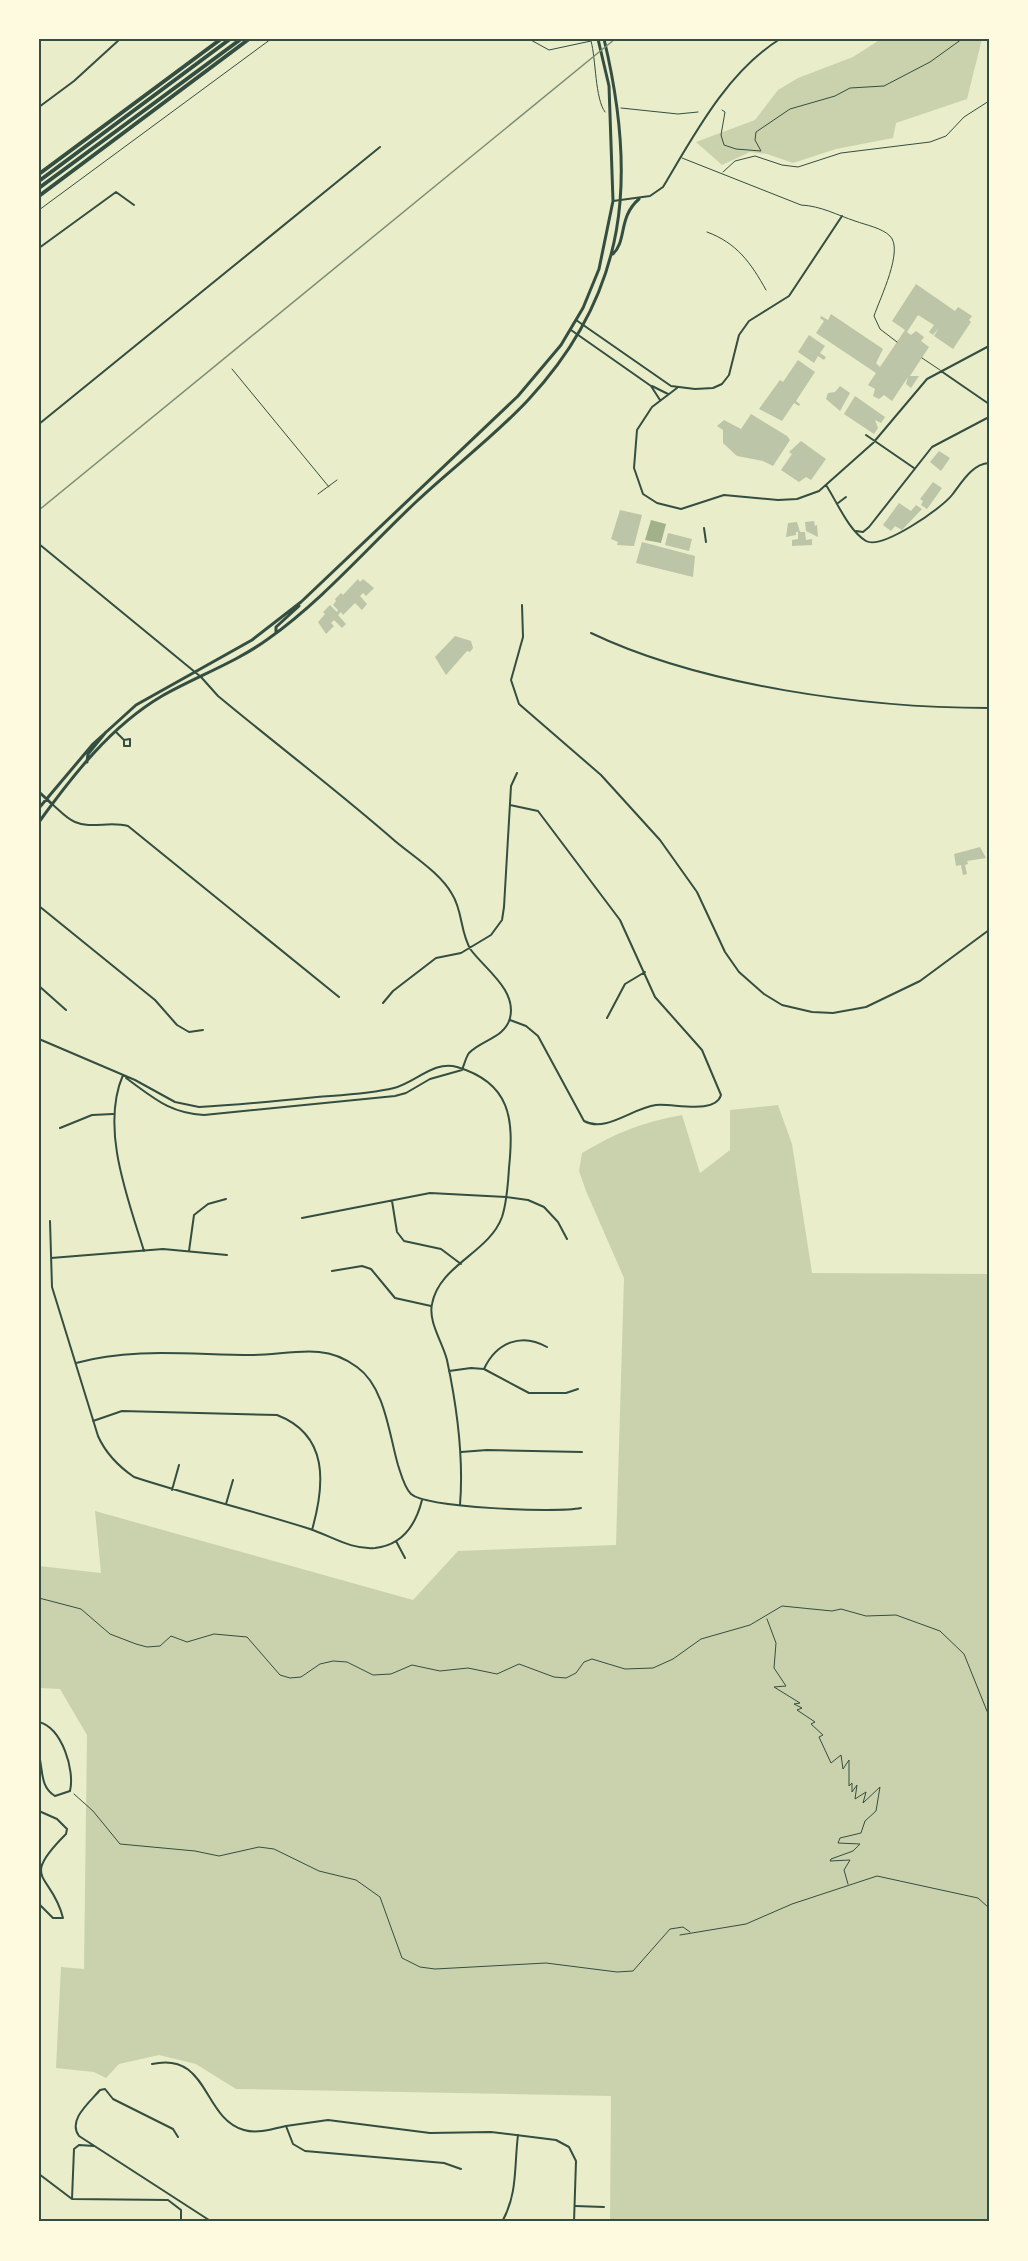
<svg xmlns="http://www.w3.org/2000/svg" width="1028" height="2261" font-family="Ubuntu,sans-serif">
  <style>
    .green { fill: #cad2ad }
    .water { fill: #a3b18a }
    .building { fill: #bcc5a7 }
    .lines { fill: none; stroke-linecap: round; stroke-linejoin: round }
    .path { stroke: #344e41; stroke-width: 1 }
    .service { stroke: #344e41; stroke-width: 1 }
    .minor { stroke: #344e41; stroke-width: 2 }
    .tertiary { stroke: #344e41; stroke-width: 2 }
    .secondary { stroke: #344e41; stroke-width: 3 }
    .motorway { stroke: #344e41; stroke-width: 4 }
    .rail { stroke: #7c8e77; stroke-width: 1.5 }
    .neatline { fill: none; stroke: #344e41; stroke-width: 2 }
  </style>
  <rect width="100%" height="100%" fill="#e9edc9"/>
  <!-- green -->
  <path class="green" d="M881,39H982L967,99L896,123L893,138L836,149L793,163L767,154L750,152L722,165L696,142L755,120L778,90L798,78L853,57Z
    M778,1105L792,1144L812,1273L989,1274V2222H610L611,2096L236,2089L196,2064L159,2055L119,2064L106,2078L94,2072L56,2068L61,1967L84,1969L87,1735L60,1689L39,1688V1566L101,1573L95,1511L413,1600L458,1551L616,1545L624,1278L586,1191L579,1171L582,1153C618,1132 640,1123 682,1115L700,1173L730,1150V1110Z"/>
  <!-- water -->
  <path class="water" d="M651,520L666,524L661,543L645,540Z"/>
  <!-- building -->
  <path class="building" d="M916,284L955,311L958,307L972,316L969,320L971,322L953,349L934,336L939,328L933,335L929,332L934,325L918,315L907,332L911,335L916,331L924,337L921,341L929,347L910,376H919L911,388L906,384L908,377L892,401L884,395L879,399L873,396L875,389L868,385L876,373L816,333L824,321L820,318L821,316L828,320L831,314L883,349L876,363L880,367L905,330L892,321Z
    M809,335L825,346L820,353L826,357L824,360L818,356L814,363L798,352Z
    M798,360L815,372L796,401L800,404L799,406L794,403L782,421L759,409L780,380L783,382Z
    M840,386L850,393L840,411L826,399L828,393L835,392Z
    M855,396L885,417L881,423L875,420L878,428L874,434L844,414Z
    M751,414L787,436L790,440L773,466L763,461L737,456L723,443V430L717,426L724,420L741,429Z
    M801,441L826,459L811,480L806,477L799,482L781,470L792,454L789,452Z
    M939,451L950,458L941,471L930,462Z
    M933,482L942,488L927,509L921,505L923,501L920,499Z
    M899,503L911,511L916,505L922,509L902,530L895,526L891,531L883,525Z
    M620,510L642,515L634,546L617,545L618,542L611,539Z
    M814,521L815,526L817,525L818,537L806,531L805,522Z
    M797,522L800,532H796V535L786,537L788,523Z
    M798,532H805L806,540L812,539V545L792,546V540L798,539Z
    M668,533L692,539L689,551L665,545Z
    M642,542L695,556L693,577L636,563Z
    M358,579L360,582L363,579L374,588L366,596L363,593L360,596L367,604L362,610L355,603L343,615L341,612L338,615L346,624L342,628L334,620L331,623L334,626L326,634L318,622L325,614L323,612L330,605L337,612L338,610L333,605L336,601L335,599L341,593L343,595Z
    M455,636L471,641L473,648L470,652L467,651L446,675L435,657Z
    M980,847L986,858L967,861L968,864L965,865L967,874L963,875L961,865L956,866L954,854Z"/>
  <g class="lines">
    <!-- path -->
    <path class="path" d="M529,39L549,50L591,41C596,59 595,99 605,112
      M621,108L678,114L698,112
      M722,110L725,112L721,135L724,145L736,149L761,151L755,140L756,132L790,109L835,96L850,88L884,86L930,62L962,39
      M39,210L271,39
      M39,1598L81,1609L110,1634L136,1644L147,1647L160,1646L171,1636L187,1642L214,1634L247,1637L280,1675L290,1678L301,1677L320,1664L333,1661L347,1662L373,1675L391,1674L412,1665L440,1671L468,1668L497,1674L519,1664L554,1677L566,1678L576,1673L584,1662L592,1659L625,1669L653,1668L673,1659L701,1639L750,1625L782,1606L832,1611L841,1609L866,1616L896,1615L940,1631L964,1654L989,1716
      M767,1619L776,1643L774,1668L786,1686L774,1687L800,1703L794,1704L802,1708L797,1710L815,1722L811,1724L823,1735L819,1737L831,1763L841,1755L843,1769L849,1760V1786L852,1783V1792L857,1785L855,1799L866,1792L863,1803L880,1787L876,1811L865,1821L861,1833L840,1838L838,1843L860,1844L853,1851L831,1859L830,1861L850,1860L844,1870L848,1884
      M74,1794L93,1811L120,1844L195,1851L219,1856L259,1847L274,1849L319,1871L356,1880L380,1897L402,1958L420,1967L435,1969L546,1963L617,1972L633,1971L670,1929L683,1927L690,1932
      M680,1935L746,1924L792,1904L877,1876L978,1898L989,1908"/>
    <!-- service -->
    <path class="service" d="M682,158L801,205C821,206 837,215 855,221C866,225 882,228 890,236C904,250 880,298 874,316L880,329L897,342
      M723,172L735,161L755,156L782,165L798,167L841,153L930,142L946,136L964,117L989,101
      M707,232C737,243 751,263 766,290
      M922,358L940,370
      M232,369L329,487
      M318,494L337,480"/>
    <!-- minor -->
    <path class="minor" d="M39,248L116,192L134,205
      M576,320L671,386L695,389L713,388L722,384L729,375L739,335L749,321L789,296L842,216
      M571,330L651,386L660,400
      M941,371L989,404
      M652,386L668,394
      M677,388L652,407L637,430L634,468L643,494L657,503L681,509L724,495L778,500L797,499L819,491L873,443L927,379L989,346
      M39,424L380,147
      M866,435L914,468
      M826,485C837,502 849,531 866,541C882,550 942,508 952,495C962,482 972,464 989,463
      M838,503L846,497
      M704,528L706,542
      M856,531L863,532L869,527L932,447L989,417
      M39,544L201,677L218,696C277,745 338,791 395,841C414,857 440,873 452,894C463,911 460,933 471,950C485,969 517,990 510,1018C505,1038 481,1040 469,1053C466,1057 464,1065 462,1070
      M522,605L523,637L511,680L519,704L601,775L660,840L697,892L725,952L739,972L764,994L782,1005L812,1012L833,1013L866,1007L920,981L989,930
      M591,633C702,686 866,708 989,708
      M116,732L124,740L130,739V746H124V740
      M52,804C59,810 67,819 75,822C91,829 110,821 128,826L339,997
      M510,805L538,811L620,920L655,997L702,1050L721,1095C715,1115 673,1103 656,1105C632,1108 606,1133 584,1121L538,1036L526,1026L510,1020
      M39,906L155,1000L177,1025L189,1032L203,1030
      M39,986L66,1010
      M383,1003L393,991L436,958L461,953L491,935L502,920L504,907L511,786L517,773
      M607,1018L625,984L645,972
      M39,1039L135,1080L175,1102L199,1107C239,1105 278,1101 317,1097C342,1095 369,1094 394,1088C415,1083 434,1060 457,1067C511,1083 514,1119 509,1168C508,1184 507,1202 502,1217C489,1253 439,1265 432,1304C428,1322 443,1343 447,1360C457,1407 464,1456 460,1505
      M123,1075C100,1128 128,1199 144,1251
      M126,1078C154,1098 169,1113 204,1115L395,1096L406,1093L430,1079L462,1070
      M60,1128L92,1115L113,1114
      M392,1201L397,1232L404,1241L441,1249L461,1264
      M302,1218L430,1193L506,1197L528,1200L544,1207L558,1222L567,1239
      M50,1221L52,1287L98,1436C106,1454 118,1466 134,1477C192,1496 251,1510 310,1529C331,1536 351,1550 375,1548C403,1545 416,1524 422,1500
      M189,1251L194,1215L208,1204L226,1199
      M51,1258L163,1249L227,1255
      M332,1271L362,1266L371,1269L395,1298L431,1306
      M76,1363C132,1347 193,1355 251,1355C274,1355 297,1350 319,1352C332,1353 346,1359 357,1367C385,1387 389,1434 398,1465C401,1474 404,1487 411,1494C427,1508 557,1513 581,1508
      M484,1369C496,1343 521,1332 547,1347
      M449,1371L471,1368L484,1369L529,1393H566L578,1389
      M93,1421L122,1411L277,1415C329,1435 325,1484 312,1530
      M461,1452L487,1450L582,1452
      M172,1490L179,1465
      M226,1504L233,1480
      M396,1541L405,1558
      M39,1722C62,1728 75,1770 70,1791L55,1796C40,1787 43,1770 39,1755
      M39,1811L57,1819L67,1829L66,1834C18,1882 52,1872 63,1918H53L39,1904
      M152,2064C209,2051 202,2118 244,2130C257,2134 273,2129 286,2126L293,2144L305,2151L444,2163L461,2169
      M39,2121V2118
      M178,2137L173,2129L113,2099L105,2089L100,2090C90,2102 67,2120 79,2136L212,2222
      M39,2174L72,2199L168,2200L181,2210V2222
      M72,2199L74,2149L79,2145L94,2146
      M575,2206L604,2207
      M502,2222C518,2193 514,2167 518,2135"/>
    <!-- tertiary -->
    <path class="tertiary" d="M39,107L74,81L120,39
      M613,201L650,196L663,187C694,135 727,72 780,39
      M286,2126L328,2120L430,2133L491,2132L556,2140L569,2147L576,2161L574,2222"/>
    <!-- secondary -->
    <path class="secondary" d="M613,254C627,241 618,217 639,199
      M276,633V627L299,606
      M87,762L88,754L106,732
      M39,792L52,804
      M39,808L93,744L136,705L252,640L301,602L518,396L561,345L583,308L599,269L613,201L609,86L598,39
      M39,822C73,775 111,726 162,696C197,676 235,663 268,639C323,600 368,547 417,501C453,467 495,436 529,399C629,291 637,177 604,39"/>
    <!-- motorway -->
    <path class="motorway" d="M39,174L221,39
      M39,181L230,39
      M39,188L241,39
      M39,196L249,39"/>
    <!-- rail -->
    <path class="rail" d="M39,510L615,39"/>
  </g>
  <!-- border -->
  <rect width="1028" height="2261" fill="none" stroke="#fefae0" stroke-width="81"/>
  <rect x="40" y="40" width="948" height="2180" class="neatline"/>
</svg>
